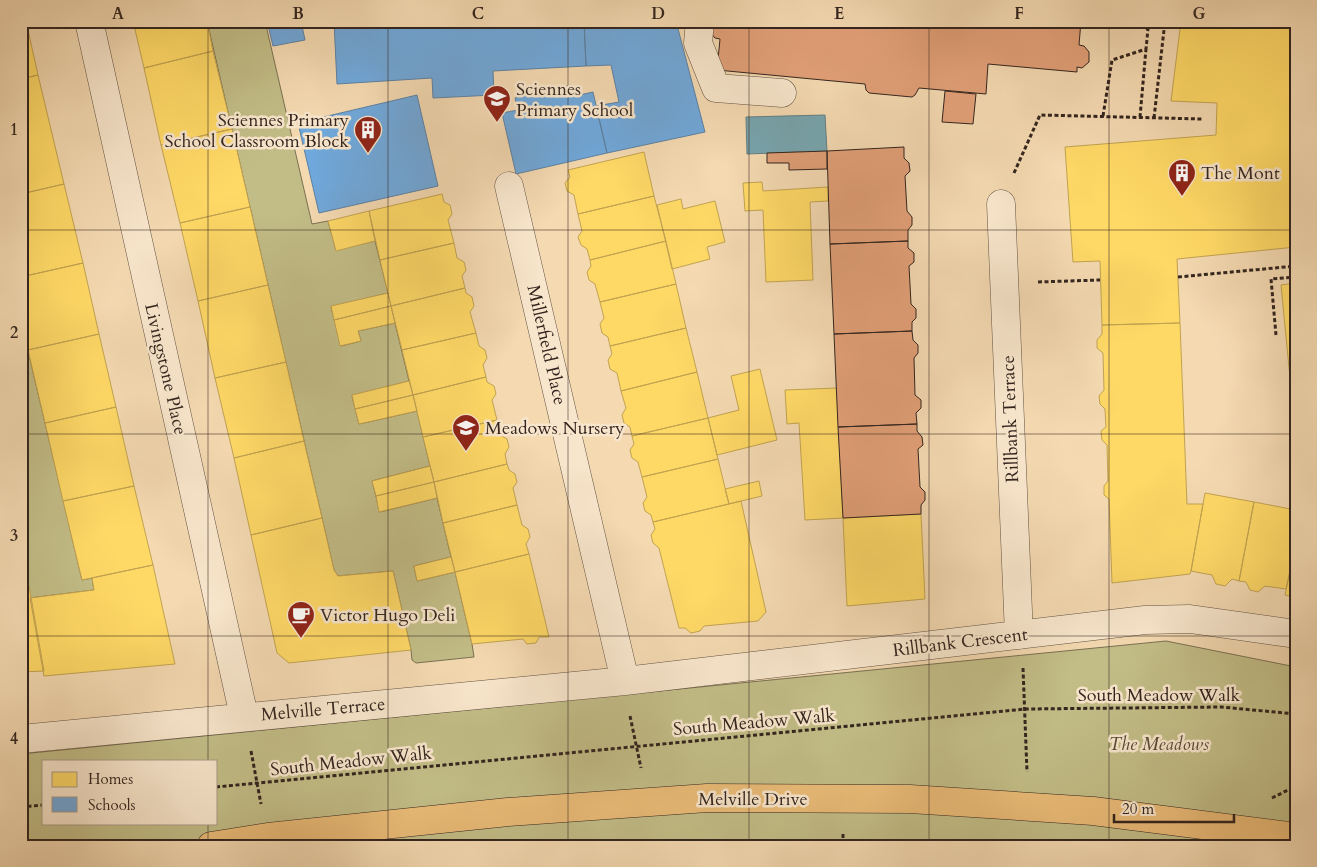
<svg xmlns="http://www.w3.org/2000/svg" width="1317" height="867" font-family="Cardo,serif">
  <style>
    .green { fill: #c2bd87; stroke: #7a7153; fill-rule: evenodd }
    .homes { fill: #ffd966; stroke: #c2a351 }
    .schools { fill: #6fa8dc; stroke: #5d81a3 }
    .public { fill: #76a5af; stroke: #627f84 }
    .building { fill: #e19f77; stroke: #33251f }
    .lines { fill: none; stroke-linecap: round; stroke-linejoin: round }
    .minor-casing { stroke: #635244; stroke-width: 29 }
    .major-casing { stroke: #33251f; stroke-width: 29 }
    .path { stroke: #33251f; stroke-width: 3; stroke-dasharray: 4 2.5; stroke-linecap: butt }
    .minor { stroke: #f8e6cc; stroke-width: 28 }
    .major { stroke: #eabc78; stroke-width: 28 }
    .grid { fill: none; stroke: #33251f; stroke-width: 1; stroke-opacity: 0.55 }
    .labels { text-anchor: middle; stroke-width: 5; stroke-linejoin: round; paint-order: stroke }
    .poi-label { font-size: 18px; fill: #33251f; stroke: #f8e6cc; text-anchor: start }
    .street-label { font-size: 18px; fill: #33251f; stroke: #f8e6cc }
    .park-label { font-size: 18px; font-style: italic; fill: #574b39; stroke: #f8e6cc }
    .neatline { fill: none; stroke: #33251f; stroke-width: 2 }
    .grid-label { font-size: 16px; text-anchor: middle; font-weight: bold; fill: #33251f }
  </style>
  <rect width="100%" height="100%" fill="#f4d9b1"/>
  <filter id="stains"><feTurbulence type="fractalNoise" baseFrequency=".004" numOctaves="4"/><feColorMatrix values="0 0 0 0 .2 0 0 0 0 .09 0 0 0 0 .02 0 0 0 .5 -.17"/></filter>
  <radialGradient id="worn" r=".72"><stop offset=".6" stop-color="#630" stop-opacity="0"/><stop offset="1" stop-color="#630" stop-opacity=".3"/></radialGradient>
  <!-- green -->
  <path class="green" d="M207,21H265L312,224L328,221L336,250L375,241L388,293L331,307L341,346L361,341L358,331L395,323L409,381L352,396L359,424L417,411L430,466L372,481L380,512L437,498L451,557L414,566L417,581L455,572L472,644L474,657L416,663L412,660L411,650L393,571L338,576L334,570Z
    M21,321L82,580L92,578L94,590L30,598L21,586Z
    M1166,641L1296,667V846H21V754ZM44,761H216V823H44Z"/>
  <!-- homes -->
  <path class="homes" d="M21,21H26L38,75L21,79Z
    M133,21H207L213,51L144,68Z
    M1181,21H1296V247L1177,259L1180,323L1102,325L1100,261L1073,262L1065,147L1216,135L1217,103L1171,101Z
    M213,51L232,129L161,145L144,68Z
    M38,75L64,184L21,194V79Z
    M232,129L250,207L180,223L161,145Z
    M644,152L654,196L578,214L574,195L567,191L565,183L570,177L568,170Z
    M762,182L763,191L828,187V201L810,202L813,280L766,282L763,210L745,211L743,183Z
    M64,184L83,263L21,277V194Z
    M442,194L444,202L450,205L452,214L448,220L454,243L380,260L369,211Z
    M654,196L666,241L590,260L587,249L581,245L578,237L582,231L578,214Z
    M681,199L683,209L715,201L725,242L707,247L710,259L672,269L657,205Z
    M250,207L268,285L198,301L180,223Z
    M369,211L375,241L336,251L328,221Z
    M666,241L676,284L600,302L595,284L589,280L587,272L591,266L590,260Z
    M454,243L457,258L464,262L466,270L462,276L465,288L391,306L380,260Z
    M83,263L99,334L28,350L21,321V277Z
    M1296,283V440L1281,285Z
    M676,284L686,328L610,346L608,337L602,333L600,324L604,318L600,302Z
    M268,285L286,362L215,378L198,301Z
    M465,288L466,293L472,297L474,306L470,312L476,333L402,350L391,306Z
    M388,293L391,306L334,320L331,306Z
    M391,306L395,323L358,331L361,341L340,346L334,320Z
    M1180,323L1187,504H1203L1191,571L1190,574L1112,583L1109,499L1104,495V486L1108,481L1107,445L1102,440L1101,431L1106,427L1105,409L1100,404L1099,396L1104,390L1103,353L1097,348V340L1102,334V325Z
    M686,328L697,372L621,391L617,373L610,369L608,360L612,354L610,346Z
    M476,333L479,346L485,350L487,358L483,365L486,377L413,395L402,350Z
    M99,334L116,407L45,423L28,350Z
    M286,362L304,441L234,458L215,378Z
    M760,369L777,440L717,455L708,418L739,410L731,376Z
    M697,372L708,418L632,436L630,427L624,423L622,415L626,408L621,391Z
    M486,377L487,382L494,386L496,394L492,400L497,420L423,437L413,395Z
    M409,381L413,395L355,409L352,395Z
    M837,388L843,518L805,520L799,423L787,424L785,390Z
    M413,395L417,411L359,424L355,409Z
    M116,407L134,486L63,501L45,423Z
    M708,418L718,459L642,477L638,462L632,458L630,450L634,444L632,436Z
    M497,420L500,435L507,439L509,447L505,454L507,464L434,482L423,437Z
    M304,441L322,518L251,535L234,458Z
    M718,459L729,504L653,522L651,515L645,511L643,503L647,497L642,477Z
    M507,464L509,470L515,474L517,482L513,488L517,505L443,523L434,482Z
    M430,466L434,482L376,496L372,481Z
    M759,481L762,496L729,504L725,489Z
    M434,482L437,498L379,512L376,496Z
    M134,486L153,565L82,580L63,501Z
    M1205,493L1254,502L1239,581L1232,579L1225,586L1216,584L1212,575L1191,571Z
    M741,501L766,612L758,621L704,626L700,631L691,633L685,628H679L659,548L653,543L651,535L655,529L653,522Z
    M1254,502L1296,510V543L1286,589L1265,586L1258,592L1250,590L1246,582L1239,581Z
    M517,505L522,525L528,529L530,537L526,544L529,554L455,572L443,523Z
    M921,514L925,599L847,606L843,518Z
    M322,518L334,570L338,576L393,571L411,650L289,663L277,653L251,535Z
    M1296,543V597L1285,595Z
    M529,554L549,637H539L536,643L527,644L523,639L472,644L455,572Z
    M451,557L455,572L417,581L414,566Z
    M153,565L175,664L44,676L30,598L94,590L92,578Z
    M21,586H29L44,671L21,672Z"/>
  <!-- schools -->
  <path class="schools" d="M267,21H301L305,40L273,46Z
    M334,21H584L586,66L493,71L494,95L433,98L432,78L337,84Z
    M584,21H676L705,132L607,153L596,106L619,102L611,65L586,66Z
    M572,85L575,96L593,92L607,153L516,174L502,113L518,110L515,98Z
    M417,95L438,186L319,213L298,123Z"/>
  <!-- public -->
  <path class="public" d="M825,115L827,151L747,154L746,117Z"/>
  <!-- building -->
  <path class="building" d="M711,21H994L1028,24L1029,21H1081L1079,45L1084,46L1089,52V62L1082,68L1077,67V72L988,64L986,94L919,88L915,95L912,97L869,93L866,90L865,84L717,70L720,39L715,38L710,32Z
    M945,91L976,94L973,124L942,122Z
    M904,147V158L909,163L910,171L905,176L907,211L912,217V225L908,230V241L830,244L827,151Z
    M827,151V169L789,170V163H767V153Z
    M908,241V248L914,253V262L909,266L911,304L916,309V318L912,322V331L834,334L830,244Z
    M912,331L913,340L918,345V353L914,358L915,395L921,400V408L916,413L917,424L838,427L834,334Z
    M917,424V431L922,437L923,445L918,449L920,487L925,492V500L921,505V514L843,518L838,427Z"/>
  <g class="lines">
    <defs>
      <path id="minor" d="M89,21L244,716
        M700,21L698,43L716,88L782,93
        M509,186L625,681
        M1001,204L1019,635
        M21,739L625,681L1145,620L1190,619L1296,634"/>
      <path id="major" d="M211,846L268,837L508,812L707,798L910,799L1093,811L1296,837"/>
    </defs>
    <!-- minor casing -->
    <use href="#minor" class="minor-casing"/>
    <!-- major casing -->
    <use href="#major" class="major-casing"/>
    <!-- path -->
    <path class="path" d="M1148,29L1149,21
      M1103,116L1112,60L1146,49L1148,29L1122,21
      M1140,117L1146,49
      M1154,118L1165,21
      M1014,173L1040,115L1202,119
      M1178,277L1296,266
      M1038,282L1100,280
      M1276,335L1271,279L1296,277
      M1023,668L1027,772
      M630,716L641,768
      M251,751L261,804
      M216,787L1026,709L1221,707L1296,714
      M1272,798L1296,786
      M21,807L44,805
      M843,834V846"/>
    <!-- minor -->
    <use href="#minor" class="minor"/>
    <!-- major -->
    <use href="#major" class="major"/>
  </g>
  <!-- grid -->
  <path class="grid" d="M208,21V761M388,21V846M568,21V846M749,21V846M929,21V846M1109,21V846M21,230H1296M21,434H1296M21,636H1296M208,823V846"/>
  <!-- icons -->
  <defs>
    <symbol id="school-pin" viewBox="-11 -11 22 30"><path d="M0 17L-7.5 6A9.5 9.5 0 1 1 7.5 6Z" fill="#8f2418" stroke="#f8e6cc"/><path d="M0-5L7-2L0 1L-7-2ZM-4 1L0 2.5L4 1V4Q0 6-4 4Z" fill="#fff"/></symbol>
    <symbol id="building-pin" viewBox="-11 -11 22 30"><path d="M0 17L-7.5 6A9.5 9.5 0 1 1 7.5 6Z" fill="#8f2418" stroke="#f8e6cc"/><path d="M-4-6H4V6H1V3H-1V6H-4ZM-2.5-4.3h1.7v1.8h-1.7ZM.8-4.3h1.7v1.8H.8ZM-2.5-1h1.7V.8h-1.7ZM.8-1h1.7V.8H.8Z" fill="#fff"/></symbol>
    <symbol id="cafe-pin" viewBox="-11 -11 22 30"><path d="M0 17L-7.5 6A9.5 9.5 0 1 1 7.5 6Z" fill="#8f2418" stroke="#f8e6cc"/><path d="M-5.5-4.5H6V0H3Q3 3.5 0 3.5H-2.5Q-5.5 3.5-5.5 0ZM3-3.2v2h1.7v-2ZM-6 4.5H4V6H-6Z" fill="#fff"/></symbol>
  </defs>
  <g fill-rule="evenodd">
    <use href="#school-pin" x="481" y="83" width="32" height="43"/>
    <use href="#building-pin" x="352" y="114" width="32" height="43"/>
    <use href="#building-pin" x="1166" y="157" width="32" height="43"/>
    <use href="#school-pin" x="450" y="412" width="32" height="43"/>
    <use href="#cafe-pin" x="285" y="599" width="32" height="43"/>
  </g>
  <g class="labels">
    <!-- poi labels -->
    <g class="poi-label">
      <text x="516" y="95">Sciennes<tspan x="516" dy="21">Primary School</tspan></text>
      <text x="349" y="126" text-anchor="end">Sciennes Primary<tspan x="349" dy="21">School Classroom Block</tspan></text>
      <text x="1201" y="179">The Mont</text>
      <text x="485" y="434">Meadows Nursery</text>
      <text x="320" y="621">Victor Hugo Deli</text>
    </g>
    <!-- street labels -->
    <g class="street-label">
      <text transform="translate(547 345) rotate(77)" y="6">Millerfield Place</text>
      <text transform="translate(166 369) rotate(77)" y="6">Livingstone Place</text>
      <text transform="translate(1010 419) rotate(-92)" y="6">Rillbank Terrace</text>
      <text transform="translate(960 642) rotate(-7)" y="6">Rillbank Crescent</text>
      <text x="1159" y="701">South Meadow Walk</text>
      <text transform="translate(323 709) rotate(-5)" y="6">Melville Terrace</text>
      <text transform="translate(754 722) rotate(-5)" y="6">South Meadow Walk</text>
      <text transform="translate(351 761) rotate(-6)" y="6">South Meadow Walk</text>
      <text x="753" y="805">Melville Drive</text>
    </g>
    <!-- park labels -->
    <g class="park-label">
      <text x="1159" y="750">The Meadows</text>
    </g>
  </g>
  <!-- margin -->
  <rect width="1317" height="867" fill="none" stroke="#f4d9b1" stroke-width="55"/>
  <!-- legend -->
  <rect x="42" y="760" width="175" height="65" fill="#f8e6cc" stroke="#a99987"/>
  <rect x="52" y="772" width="25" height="15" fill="#ffd966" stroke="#a99987"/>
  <text x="88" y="784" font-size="15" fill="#33251f">Homes</text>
  <rect x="52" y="797" width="25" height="15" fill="#6fa8dc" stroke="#a99987"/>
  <text x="88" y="810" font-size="15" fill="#33251f">Schools</text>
  <!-- scale -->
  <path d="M1114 814v8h120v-8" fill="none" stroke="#33251f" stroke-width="2.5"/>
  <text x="1122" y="814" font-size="15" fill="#33251f" stroke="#f8e6cc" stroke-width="4" paint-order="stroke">20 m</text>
  <rect x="28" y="28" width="1262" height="812" class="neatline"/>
  <g class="grid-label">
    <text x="118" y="19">A</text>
    <text x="298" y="19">B</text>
    <text x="478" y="19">C</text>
    <text x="658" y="19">D</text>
    <text x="839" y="19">E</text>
    <text x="1019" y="19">F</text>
    <text x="1199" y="19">G</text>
    <text x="14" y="135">1</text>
    <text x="14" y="338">2</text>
    <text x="14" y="541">3</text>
    <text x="14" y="744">4</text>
  </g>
  <rect width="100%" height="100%" filter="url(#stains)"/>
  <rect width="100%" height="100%" fill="url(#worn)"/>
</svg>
